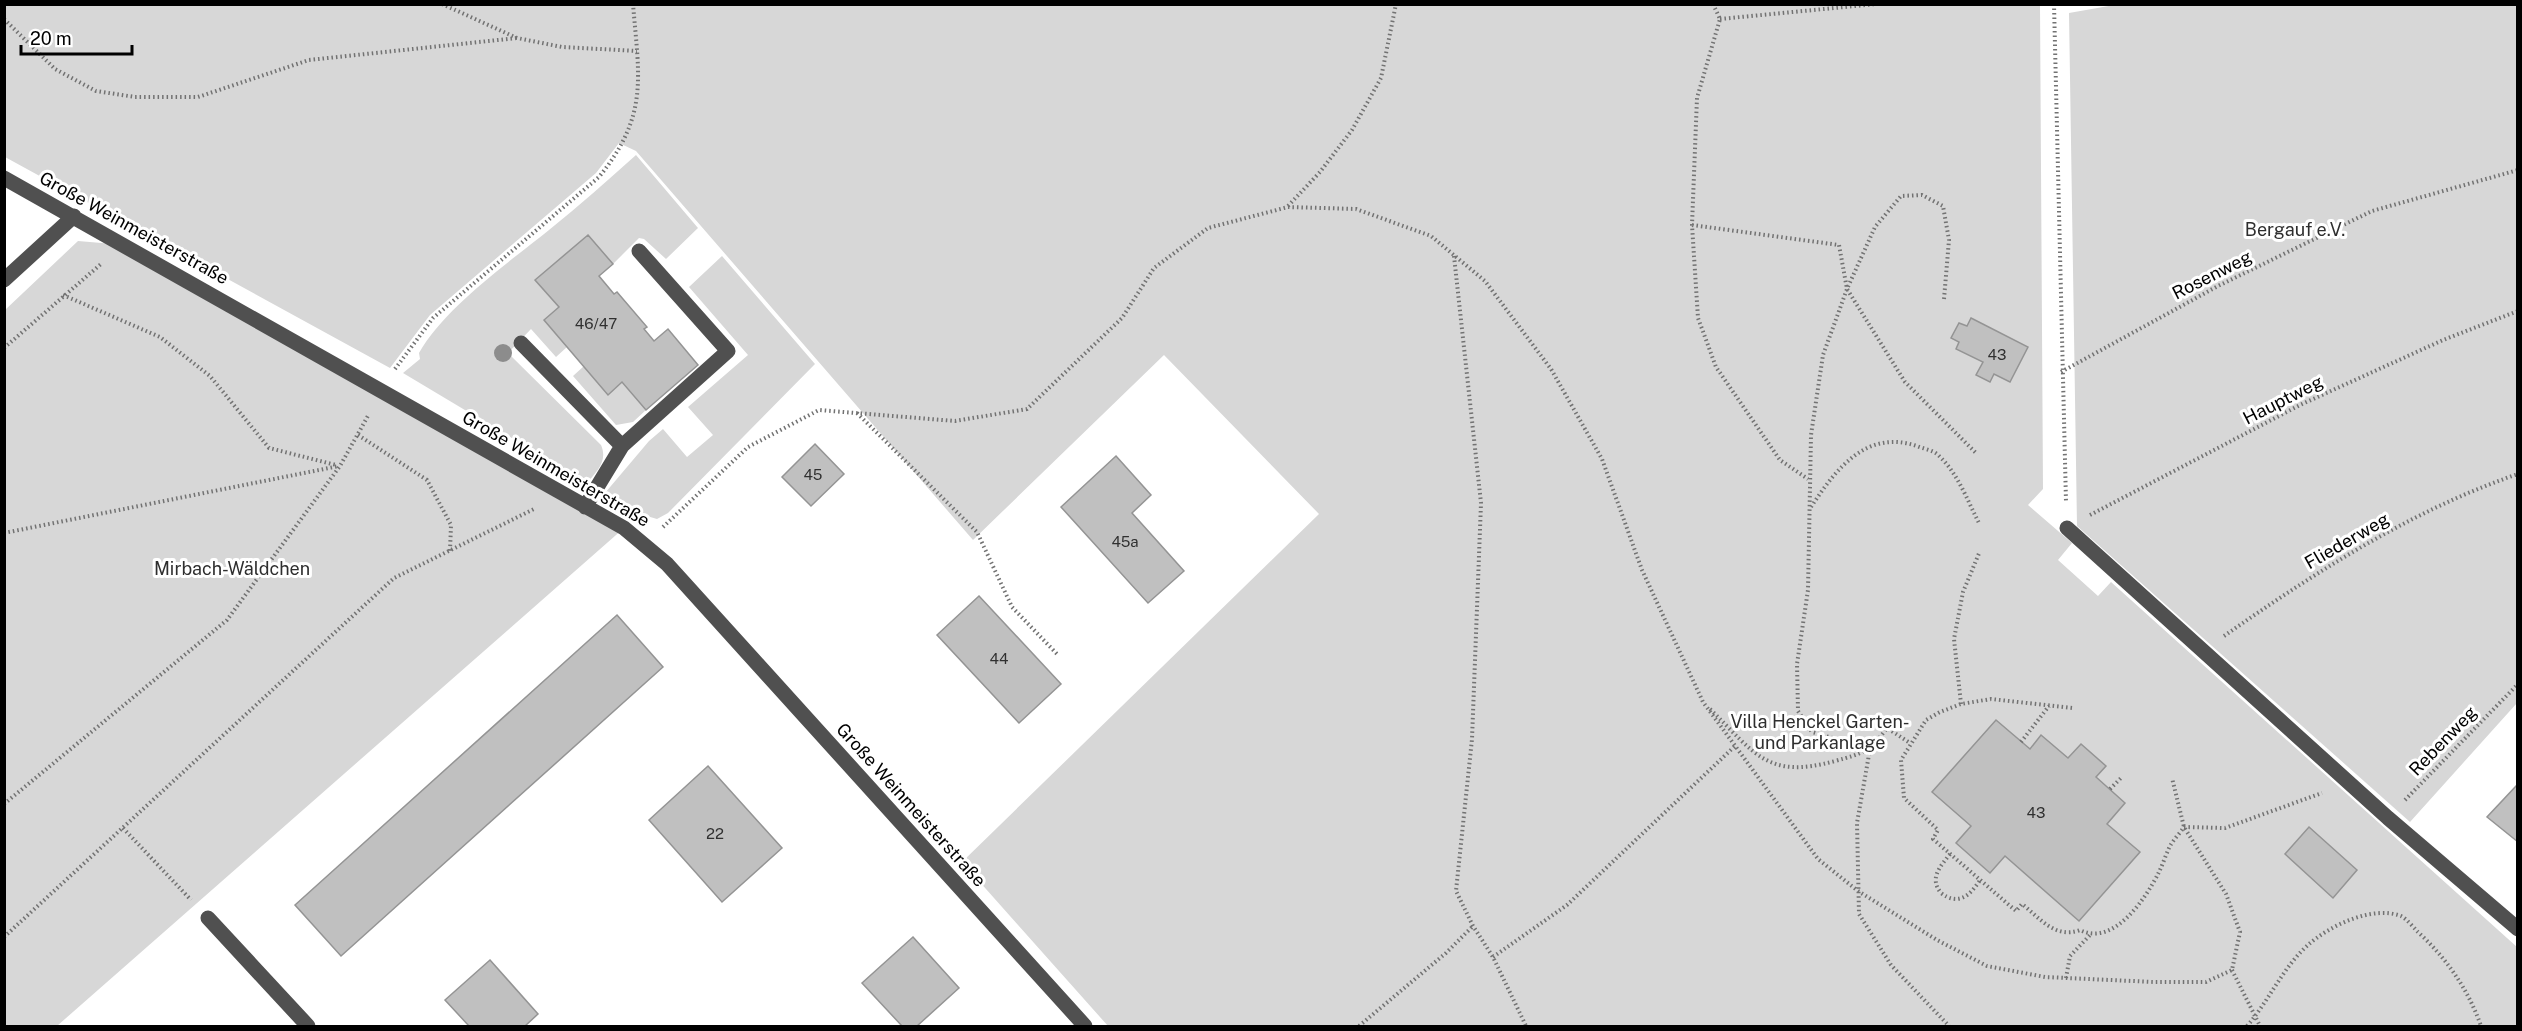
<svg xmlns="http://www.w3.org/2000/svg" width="2522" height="1031" font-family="'Public Sans',sans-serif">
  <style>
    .green { fill: #d7d7d7 }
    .building { fill: #c0c0c0; stroke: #949494; stroke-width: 1.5 }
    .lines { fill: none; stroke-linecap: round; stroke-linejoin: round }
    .path { stroke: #727272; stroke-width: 4; stroke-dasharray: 1.5 3; stroke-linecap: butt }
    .minor { stroke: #505050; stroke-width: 15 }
    .tree { fill: #8c8c8c }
    .labels { text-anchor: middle; stroke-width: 6; stroke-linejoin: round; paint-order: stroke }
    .number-label { font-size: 15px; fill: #303030 }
    .street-label { font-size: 18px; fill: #000; stroke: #fff }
    .park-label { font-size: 18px; fill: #2e2e2e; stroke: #fff }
  </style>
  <rect width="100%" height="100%" fill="#fff"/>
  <!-- green -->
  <path class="green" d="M2120,4L2517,5V703L2410,822L2077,526L2069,13Z
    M4,5H2042L2040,6L2043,489L2028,505L2072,543L2058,560L2098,596L2111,582L2517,947V1026H1108L962,862L1319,514L1164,355L973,540L636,151L619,143L596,173L430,315L390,368L5,157Z
    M636,155L698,228L666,259L644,239L639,238L613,264L535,280L559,307L544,320L567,347L556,357L531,329L508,353L601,445C608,461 597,471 587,483L403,373L420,359L419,353C445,307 508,263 549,230C579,206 607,181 636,155Z
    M78,241L125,245L624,528L57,1026H5V310Z
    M722,256L815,364L668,513L657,519L640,514L605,493L649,441L663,429L687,457L713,435L688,407L748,355L689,287Z
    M584,366L608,395L622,382L646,410L633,422L616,425L573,376Z"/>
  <!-- building -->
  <path class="building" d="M588,235L613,264L599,276L614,294L617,292L647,327L644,329L654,341L668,329L698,365L646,410L622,382L608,395L544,320L559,307L535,280Z
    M1971,318L2028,347L2010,382L1994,374L1990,382L1976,375L1983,362L1956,349L1959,342L1951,338L1959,323L1967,326Z
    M815,444L844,474L811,506L782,477Z
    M1116,456L1151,495L1132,513L1184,571L1148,603L1061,507Z
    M979,596L1061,684L1019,723L937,635Z
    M617,615L663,667L341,956L295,905Z
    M1996,720L2030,749L2041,735L2068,758L2081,744L2106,766L2096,777L2125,803L2107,824L2140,852L2079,921L2005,856L1990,873L1956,843L1971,826L1932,792Z
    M708,766L782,848L722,902L649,820Z
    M2518,784V842L2487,817Z
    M2309,827L2357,870L2333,898L2285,854Z
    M913,937L959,988L917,1026H902L862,983Z
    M490,960L538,1014L525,1026H469L445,1000Z"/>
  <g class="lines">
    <!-- path -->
    <path class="path" d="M442,4L517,38L562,47L637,51
      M1713,4L1720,19L1697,98L1692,225L1698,318L1716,367L1780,460L1808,479
      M2054,4L2066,502
      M4,19L55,69L96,91L135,97H198L309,60L517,38
      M1720,19L1876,4
      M1288,206L1320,172L1352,130L1381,78L1396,4
      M1692,225L1839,245L1847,289L1905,382L1977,454
      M1454,256L1481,503L1472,739L1456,891L1473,926L1493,957L1526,1026
      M63,295L160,337L210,376L269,448L336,465
      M1944,299L1949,240L1943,206L1922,195L1901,196L1875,227L1847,289L1823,355L1811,435L1808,590L1797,664L1798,711L1812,732L1870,749L1857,823L1859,914L1891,965L1949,1026
      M4,348L101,264
      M395,369L433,318L599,177C649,115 639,78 633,4
      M2061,372L2218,286L2372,211L2518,170
      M857,413L977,532L1012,607L1057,654
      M358,435L427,480L451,525L450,551
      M1811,507C1836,469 1866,429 1917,446C1924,449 1933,450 1938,455C1958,473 1967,500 1979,523
      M2090,515L2300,405L2443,340L2518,311
      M663,527L748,447L819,410L955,421L1027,409L1122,318L1154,268L1208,228L1288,207L1356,209L1431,236L1485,281L1551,369L1602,459L1642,570L1703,702L1818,859L1858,891L1937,940L1987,966L2045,977L2154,982H2206L2232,970L2240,932L2226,894L2184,827L2172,778
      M4,533L339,466
      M2224,636C2316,572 2412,510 2518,474
      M1961,704L1954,639L1963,592L1980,551
      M2072,708L1991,699L1961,704L1940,712L1926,720L1901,760L1904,798L1938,830L1933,839L2016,911L2022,904C2041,919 2055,939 2080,930C2114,947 2146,898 2159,872C2163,864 2166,854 2170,846C2174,839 2180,833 2184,827L2225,828L2322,793
      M1710,709C1755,753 1767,780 1835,761C1864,753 1869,752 1887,728L1910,743
      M2021,742L2049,706
      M2110,789L2122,777
      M2405,800L2518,684
      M4,804L227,620L340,466L369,414
      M123,828L191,900
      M1950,854C1940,867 1929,878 1941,893C1958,906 1970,896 1980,880
      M4,937L394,578L536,508
      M1493,957L1567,905L1735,746
      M2232,970L2260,1026
      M2066,978L2070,956L2090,935
      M1359,1026L1446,953L1473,926
      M2247,1026C2269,1001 2283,967 2308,945C2329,926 2372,905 2401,916C2407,919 2413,927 2418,932C2447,959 2468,989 2481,1026"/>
    <!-- minor -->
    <path class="minor" d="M4,178L624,528L667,564L1085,1026
      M4,280L74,216
      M521,343L622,446L585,507
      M622,446L728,351L639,251
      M2067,528L2388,818L2518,929
      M208,918L308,1026"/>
  </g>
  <!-- trees -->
  <circle class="tree" cx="503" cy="353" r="9"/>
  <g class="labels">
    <!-- number labels -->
    <g class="number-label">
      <text x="596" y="329">46/47</text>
      <text x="1997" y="360">43</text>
      <text x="813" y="480">45</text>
      <text x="1125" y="547">45a</text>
      <text x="999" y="664">44</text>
      <text x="2036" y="818">43</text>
      <text x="715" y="839">22</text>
    </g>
    <!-- street labels -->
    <g class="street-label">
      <text transform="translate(134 228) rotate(29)" y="6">Große Weinmeisterstraße</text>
      <text transform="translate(2212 275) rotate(-27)" y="6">Rosenweg</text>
      <text transform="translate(2283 400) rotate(-27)" y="6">Hauptweg</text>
      <text transform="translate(556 469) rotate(30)" y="6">Große Weinmeisterstraße</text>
      <text transform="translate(2347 541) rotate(-30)" y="6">Fliederweg</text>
      <text transform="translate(2443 741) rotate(-46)" y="6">Rebenweg</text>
      <text transform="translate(911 805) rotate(48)" y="6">Große Weinmeisterstraße</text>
    </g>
    <!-- park labels -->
    <g class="park-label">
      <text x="2295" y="236">Bergauf e.V.</text>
      <text x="232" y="575">Mirbach-Wäldchen</text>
      <text x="1820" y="728">Villa Henckel Garten-<tspan x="1820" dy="21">und Parkanlage</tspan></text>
    </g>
  </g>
  <!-- border -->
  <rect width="2522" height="1031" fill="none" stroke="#000000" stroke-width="12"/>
  <!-- scale -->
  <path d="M21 45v9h111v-9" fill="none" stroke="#000000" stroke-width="3"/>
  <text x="30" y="45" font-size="18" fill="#000000" stroke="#ffffff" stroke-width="4.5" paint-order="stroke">20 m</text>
</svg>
